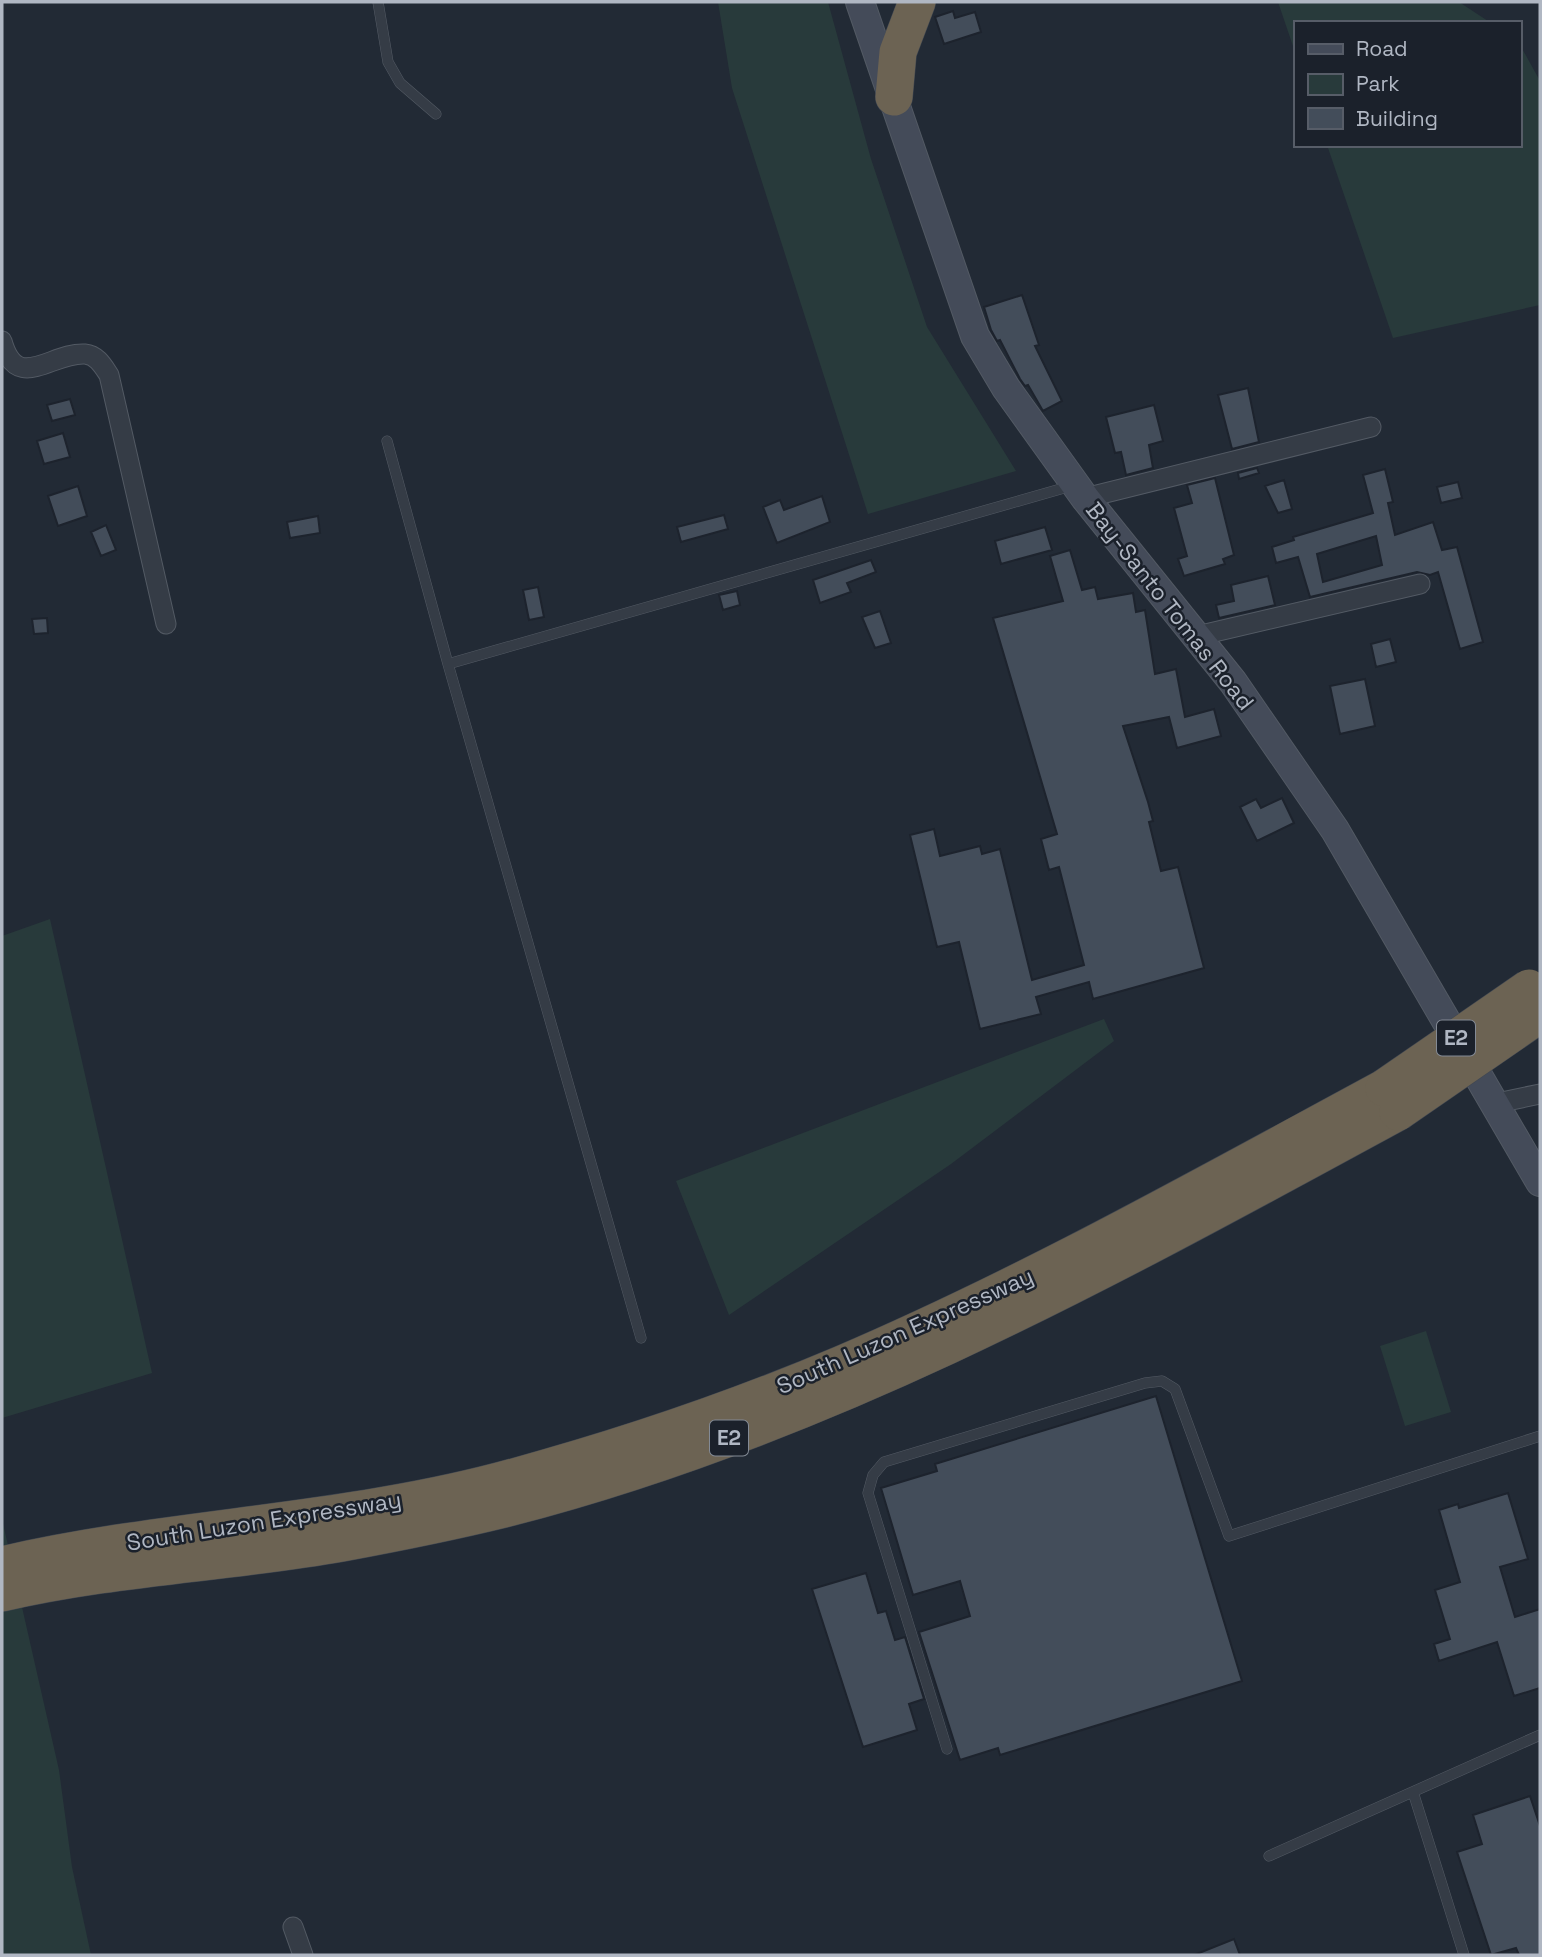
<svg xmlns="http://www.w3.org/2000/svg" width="1542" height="1957" font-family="'Space Grotesk',sans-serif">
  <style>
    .green { fill: #283a3b }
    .building { fill: #434d5a; stroke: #1d232d; stroke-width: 2; fill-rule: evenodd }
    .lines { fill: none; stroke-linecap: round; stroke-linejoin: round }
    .service-casing { stroke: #535a64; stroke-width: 11 }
    .minor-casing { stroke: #535a64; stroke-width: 21 }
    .secondary-casing { stroke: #535a64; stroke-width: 30 }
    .motorway-casing { stroke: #404751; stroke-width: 38 }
    .service { stroke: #353c46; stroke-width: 10 }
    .minor { stroke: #353c46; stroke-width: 19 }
    .secondary { stroke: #444b59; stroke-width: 28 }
    .motorway { stroke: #6c6353; stroke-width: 37 }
    .motorway-bridge-casing { stroke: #404751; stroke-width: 38; stroke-linecap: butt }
    .motorway-bridge { stroke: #6c6353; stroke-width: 37 }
    .labels { text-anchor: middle; stroke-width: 5; stroke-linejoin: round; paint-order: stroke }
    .shield { fill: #1b212b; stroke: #838a95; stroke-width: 2 }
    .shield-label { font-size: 21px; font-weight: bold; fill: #b0b7c3 }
    .street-label { font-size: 23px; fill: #b0b7c3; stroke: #1b212b }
  </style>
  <rect width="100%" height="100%" fill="#222a35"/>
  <!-- green -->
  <path class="green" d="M718,2H828L871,159L927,327L1016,471L868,514L732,88Z
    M1278,2H1459L1491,23H1295V52Z
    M1519,43L1540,81V305L1393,338L1327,145H1519Z
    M50,919L152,1373L2,1418V936Z
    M1104,1019L1114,1041L951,1164L729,1315L676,1181Z
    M1426,1331L1451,1412L1405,1426L1380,1346Z
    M2,1519L59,1770L72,1867L91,1955H2Z"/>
  <!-- building -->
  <path class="building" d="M953,11L955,18L975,12L981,32L944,44L935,17Z
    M1022,295L1039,345L1035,346L1062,401L1043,411L1028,385L1025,386L1020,379L1000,340L997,341L991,330L984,307Z
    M1248,388L1259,442L1232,449L1218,395Z
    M70,399L75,415L52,421L47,405Z
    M1154,405L1163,441L1149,445L1153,468L1126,475L1121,452L1115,453L1106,417Z
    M63,433L70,457L44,464L37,441Z
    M1257,468L1259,473L1239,479L1238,473Z
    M1385,469L1393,502L1388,503L1395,535L1433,522L1442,550L1457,547L1483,642L1460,649L1438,572L1430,575L1417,572L1310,597L1298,557L1276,563L1272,547L1294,540L1293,537L1373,513L1363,475ZM1376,536L1382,565L1323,582L1317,554Z
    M1215,478L1234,555L1223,559L1225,564L1184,576L1178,559L1187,556L1174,508L1192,503L1187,485Z
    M1284,480L1292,509L1278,513L1265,486Z
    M1458,482L1462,498L1441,503L1437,487Z
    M78,486L87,516L58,526L48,496Z
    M822,496L830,522L777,543L763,507L780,500L784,510Z
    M724,515L728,529L681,542L677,527Z
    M318,516L320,533L290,538L287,522Z
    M106,525L116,550L101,556L91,532Z
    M1045,527L1052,550L1001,564L995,541Z
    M1070,550L1082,590L1095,587L1098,599L1133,593L1136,612L1145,610L1155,674L1176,669L1185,717L1214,709L1221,736L1177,748L1169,717L1123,726L1148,802L1153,821L1149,822L1161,871L1178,867L1204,968L1093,999L1089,982L1036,997L1041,1014L980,1029L959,942L937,947L910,835L934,829L940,856L980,846L982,854L1000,849L1032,980L1084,965L1059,867L1049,870L1041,839L1057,834L993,618L1063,601L1050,556Z
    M871,560L876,572L847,583L851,592L820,603L813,580Z
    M1268,576L1275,605L1219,618L1216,605L1234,601L1231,585Z
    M538,587L544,617L529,620L523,590Z
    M737,591L740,605L723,610L719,595Z
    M880,611L891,643L875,648L862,617Z
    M47,618L48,633L34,634L32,619Z
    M1390,639L1396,662L1376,667L1371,644Z
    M1365,679L1375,726L1340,734L1330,686Z
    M1282,798L1294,823L1257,841L1240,807L1256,799L1261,808Z
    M1156,1396L1242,1681L1000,1755L998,1748L960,1760L919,1632L970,1616L960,1581L913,1595L881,1488L937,1471L935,1464Z
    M1508,1493L1528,1559L1500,1567L1515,1617L1540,1609V1688L1514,1696L1497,1642L1439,1661L1434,1644L1450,1639L1435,1590L1460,1582L1439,1510L1458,1504L1459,1508Z
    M866,1573L878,1613L886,1611L895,1640L905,1637L924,1699L909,1704L917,1730L863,1747L812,1589Z
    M1530,1796L1540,1826V1955H1519L1516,1948L1491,1955L1457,1852L1482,1844L1473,1815Z
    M1234,1939L1240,1955H1194Z"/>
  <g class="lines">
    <defs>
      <path id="service" d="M378,2L388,62L400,83L436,114
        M387,441L448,664
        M641,1338L448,664L1071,486
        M947,1749L868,1493L873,1475L884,1462L1145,1383L1162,1381L1175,1389L1229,1536L1540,1436
        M1413,1792L1464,1955
        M1269,1856L1540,1735"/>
      <path id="minor" d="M2,341C17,394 51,352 85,354C97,355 103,366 109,375L166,624
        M1085,498L1371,427
        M1197,636L1420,584
        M1497,1103L1540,1094
        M293,1927L303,1955"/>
      <path id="secondary" d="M860,2L975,336L1006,388L1085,498L1233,682L1335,830L1540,1182"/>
      <path id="motorway" d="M894,97L898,52L917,2
        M2,1565C166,1527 335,1524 499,1481C615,1450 731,1411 842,1364C1029,1284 1206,1184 1384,1088
        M2,1593C114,1567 229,1563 342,1543C396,1533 451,1522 504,1509C823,1428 1111,1268 1398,1112"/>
    </defs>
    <!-- service casing -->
    <use href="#service" class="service-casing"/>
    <!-- minor casing -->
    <use href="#minor" class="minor-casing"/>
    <!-- secondary casing -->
    <use href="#secondary" class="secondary-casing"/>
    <!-- motorway casing -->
    <use href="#motorway" class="motorway-casing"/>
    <!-- service -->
    <use href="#service" class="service"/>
    <!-- minor -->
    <use href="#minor" class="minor"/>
    <!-- secondary -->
    <use href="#secondary" class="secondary"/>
    <!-- motorway -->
    <use href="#motorway" class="motorway"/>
    <defs>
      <path id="motorway-bridge" d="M1384,1088L1529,988
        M1398,1112L1540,1014"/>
    </defs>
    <!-- motorway-bridge casing -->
    <use href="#motorway-bridge" class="motorway-bridge-casing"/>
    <!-- motorway-bridge -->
    <use href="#motorway-bridge" class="motorway-bridge"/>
  </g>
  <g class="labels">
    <!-- shield labels -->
    <g class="shield">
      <rect x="1437" y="1020.5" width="38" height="35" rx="5"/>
      <rect x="710" y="1420.5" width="38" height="35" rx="5"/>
    </g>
    <g class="shield-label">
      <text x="1456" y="1045">E2</text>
      <text x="729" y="1445">E2</text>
    </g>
    <!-- street labels -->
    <g class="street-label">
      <text transform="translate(1170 606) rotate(52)" y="8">Bay-Santo Tomas Road</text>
      <text transform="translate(905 1331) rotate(-24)" y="8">South Luzon Expressway</text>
      <text transform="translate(264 1521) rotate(-9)" y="8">South Luzon Expressway</text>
    </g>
  </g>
  <!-- border -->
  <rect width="1542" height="1957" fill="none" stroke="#b0b7c3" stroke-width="7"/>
  <!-- legend -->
  <rect x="1294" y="21" width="228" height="126" fill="#1b212b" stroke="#575d68" stroke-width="2"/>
  <rect x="1308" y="44" width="35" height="10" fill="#444b59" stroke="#575d68" stroke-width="2"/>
  <text x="1356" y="56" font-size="21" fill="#b0b7c3">Road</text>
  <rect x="1308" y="74" width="35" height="21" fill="#283a3b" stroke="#575d68" stroke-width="2"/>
  <text x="1356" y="91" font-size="21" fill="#b0b7c3">Park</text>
  <rect x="1308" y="108" width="35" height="21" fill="#434d5a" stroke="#575d68" stroke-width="2"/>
  <text x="1356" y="126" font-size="21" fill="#b0b7c3">Building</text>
</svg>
